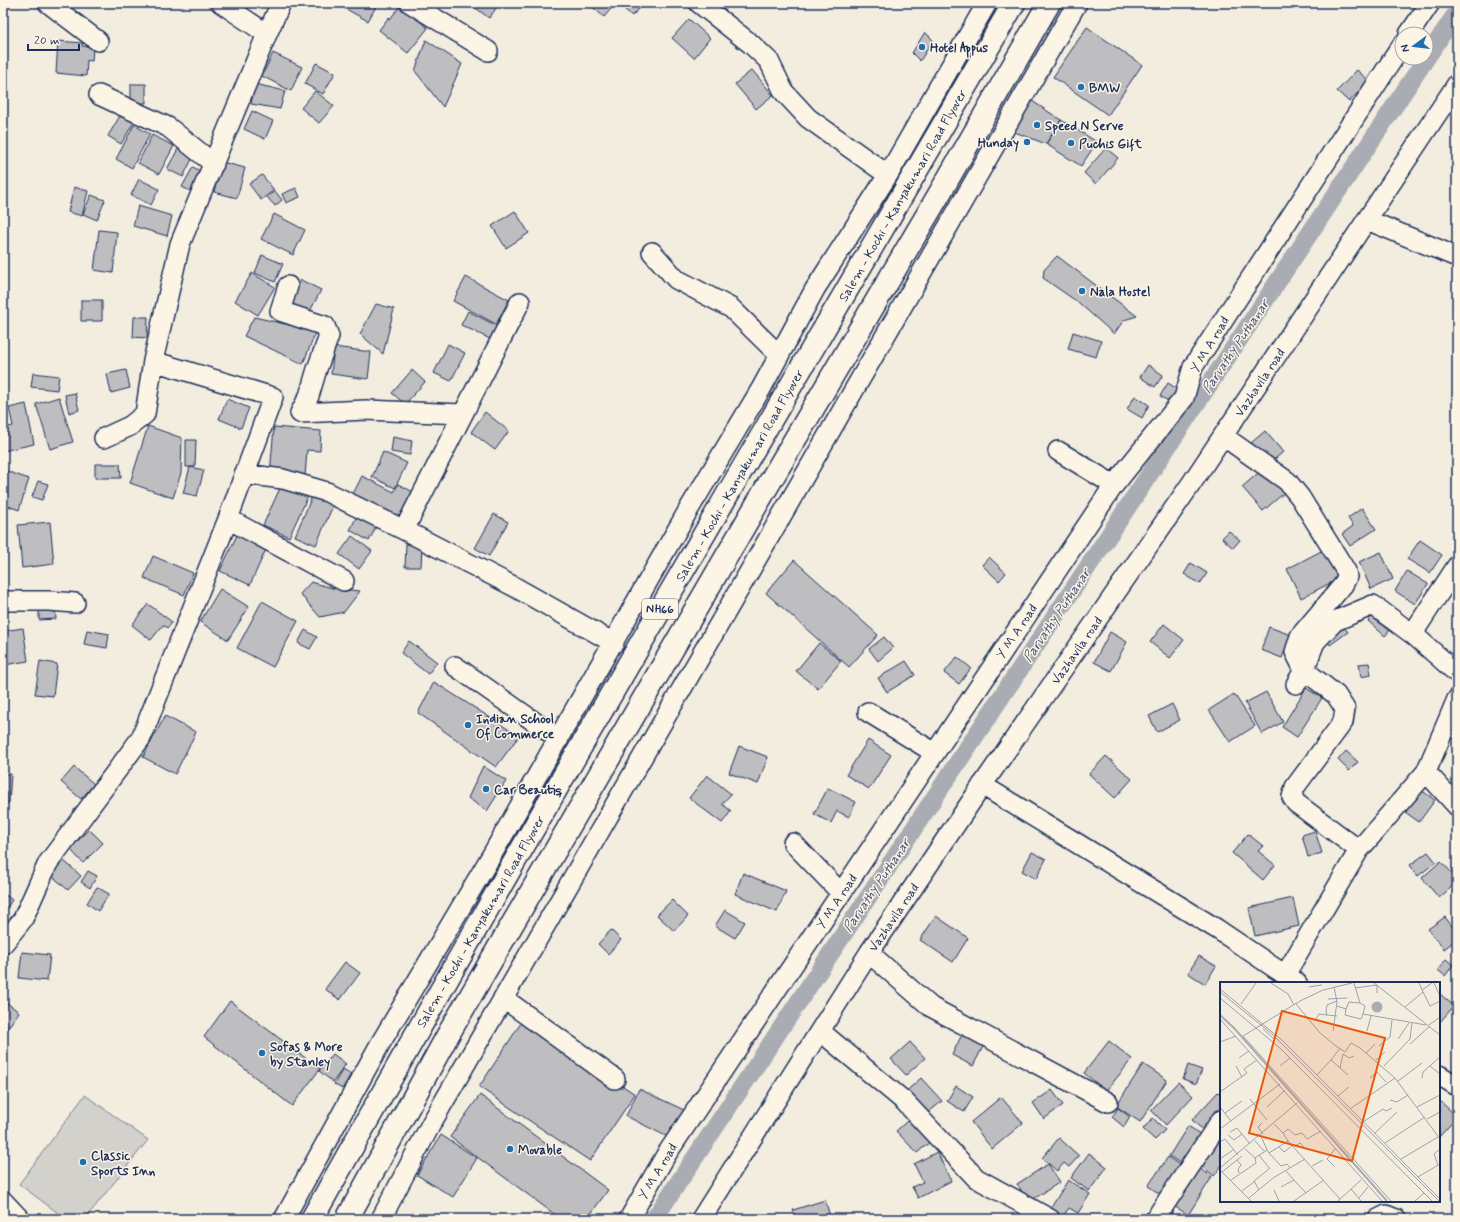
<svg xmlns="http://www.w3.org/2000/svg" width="1460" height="1222" font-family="Mynerve,sans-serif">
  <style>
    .green { fill: #d3d1cc; stroke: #778095 }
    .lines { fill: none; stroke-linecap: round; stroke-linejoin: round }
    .canal { stroke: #a9acb3; stroke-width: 18 }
    .building { fill: #bebec0; stroke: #1b2f5e }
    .minor-casing { stroke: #1b2f5e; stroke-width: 22 }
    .highway-casing { stroke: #1b2f5e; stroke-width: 25 }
    .minor { stroke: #fcf5e5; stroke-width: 19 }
    .highway { stroke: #fcf5e5; stroke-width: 22 }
    .poi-dot { fill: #1f6fb2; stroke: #fcf5e5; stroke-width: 1.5 }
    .labels { text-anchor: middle; stroke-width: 3; stroke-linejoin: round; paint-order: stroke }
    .shield { fill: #fcf5e5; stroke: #5e6a86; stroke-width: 1 }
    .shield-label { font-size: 12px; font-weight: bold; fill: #1b2f5e }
    .poi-label { font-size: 13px; font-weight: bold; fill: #1b2f5e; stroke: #fcf5e5; text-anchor: start }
    .street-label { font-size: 13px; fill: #1b2f5e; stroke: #fcf5e5 }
    .water-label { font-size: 14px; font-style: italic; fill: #465478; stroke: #fcf5e5 }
    .inset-river { fill: none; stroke: #a9acb3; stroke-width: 2 }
    .inset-road { fill: none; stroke: #9da1ac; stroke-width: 1 }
    .view { fill: #e8590c; fill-opacity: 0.15; stroke: #e8590c; stroke-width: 2 }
    .inset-edge { fill: none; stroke: #1b2f5e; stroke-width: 2 }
  </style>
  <rect width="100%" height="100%" fill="#f3ede0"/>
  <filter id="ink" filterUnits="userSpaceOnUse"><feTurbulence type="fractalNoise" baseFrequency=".025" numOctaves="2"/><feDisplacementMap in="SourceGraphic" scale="8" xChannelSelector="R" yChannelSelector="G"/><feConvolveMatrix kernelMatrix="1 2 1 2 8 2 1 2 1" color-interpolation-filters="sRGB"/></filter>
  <g filter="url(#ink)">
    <!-- green -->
    <path class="green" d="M85,1095L148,1140L85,1219H66L19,1184Z"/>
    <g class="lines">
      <!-- canal -->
      <path class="canal" d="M654,1219L1457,12"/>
    </g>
    <!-- building -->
    <path class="building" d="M347,3H378L368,21L344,8Z
      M469,3H500L489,18Z
      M588,3H616L604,17Z
      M621,3H645L632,16L620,5Z
      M400,6L428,28L408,53L379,30L389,17L390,19Z
      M689,19L710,38L694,58L672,38Z
      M1087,27L1142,65L1108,115L1053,77Z
      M925,32L933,40L920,61L912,53Z
      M426,40L462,64L443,107L415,71Z
      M58,41L83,43L82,46L93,47L92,61L87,60L86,76L56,73Z
      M273,53L302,67L291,91L262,76Z
      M316,63L335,73L323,94L305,84Z
      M752,70L773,95L756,109L735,84Z
      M1357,70L1369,81L1349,102L1337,91Z
      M131,84H146V103H131Z
      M255,84L285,91L280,109L251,104Z
      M315,91L334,106L319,123L301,108Z
      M1032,101L1061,120L1046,144L1012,131Z
      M252,111L273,121L265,139L244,129Z
      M121,114L134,122L121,144L108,136Z
      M1061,120L1097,142L1081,166L1046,144Z
      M134,125L150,134L132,168L116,159Z
      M152,135L174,146L159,174L138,163Z
      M1106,148L1118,158L1096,184L1084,173Z
      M178,149L193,157L183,177L167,169Z
      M222,162L245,168L237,198L214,192Z
      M193,167L205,174L194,193L182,187Z
      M262,175L274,190L261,200L249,184Z
      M139,179L159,189L151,205L131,195Z
      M74,187L88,191L82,216L68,212Z
      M296,188L300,197L286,203L282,194Z
      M275,191L282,200L275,206L267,197Z
      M91,195L105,200L97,220L83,214Z
      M138,206L172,216L167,236L133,226Z
      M515,211L529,233L506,248L492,226Z
      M274,214L305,230L293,255L261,239Z
      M99,230L117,232L113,273L94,270Z
      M262,255L283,264L275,282L255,273Z
      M1057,256L1137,316L1124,320L1114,334L1079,303L1043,278L1044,270Z
      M252,273L275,287L258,315L235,301Z
      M466,277L509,300L496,324L453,301Z
      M301,280L321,290L308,315L289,305Z
      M81,300H102V321H81Z
      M376,304L394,309L383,354L360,334Z
      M468,311L497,326L490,339L461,325Z
      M134,317H148L147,338L133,337Z
      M254,317L316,331L303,364L244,336Z
      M1073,332L1101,341L1096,357L1068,349Z
      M448,344L465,353L451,381L434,373Z
      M334,347L371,352L368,379L331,374Z
      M1148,365L1163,375L1155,387L1140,377Z
      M126,370L130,388L111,393L107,374Z
      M412,370L425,382L405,404L392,393Z
      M33,373L59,376L57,390L31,387Z
      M1168,383L1182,392L1174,405L1160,396Z
      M75,393L79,410L69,413L65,395Z
      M1135,396L1149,405L1142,418L1127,409Z
      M59,397L73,442L50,449L36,404Z
      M227,399L249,408L241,428L219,419Z
      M26,404L34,444L3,451V428L13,426L9,408Z
      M485,412L509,431L495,450L471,432Z
      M148,426L182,438L181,473L173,498L130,483Z
      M274,427L321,431L320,451L307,450L305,477L270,474Z
      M1265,431L1283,452L1269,464L1251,443Z
      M393,437L412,441L410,455L391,452Z
      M186,440H196L195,467H186Z
      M383,452L407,463L395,488L372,477Z
      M95,464H120L121,478H95Z
      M190,467L204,470L197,496L183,493Z
      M1263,469L1284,493L1263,511L1242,487Z
      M6,471L29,479L19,510L3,504V480Z
      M362,476L394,492L398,484L415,493L400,523L351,498Z
      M38,481L48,484L42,500L32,497Z
      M282,484L308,496L289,537L263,525Z
      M314,492L335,501L316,545L295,536Z
      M1362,508L1376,529L1350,546L1342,534L1353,526L1348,518Z
      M494,514L508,522L489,556L475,548Z
      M357,516L376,527L369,541L350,530Z
      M50,522L54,564L22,568L18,525Z
      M1229,531L1240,540L1233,548L1222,538Z
      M238,533L267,547L250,585L220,571Z
      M352,536L372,551L359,569L339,554Z
      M1420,540L1442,555L1430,573L1407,559Z
      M406,544L422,545L421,567H405Z
      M1325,549L1340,578L1301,598L1287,569Z
      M1381,552L1393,579L1371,589L1359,562Z
      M153,556L193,573L184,595L144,578Z
      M989,557L1006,573L999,581L982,565Z
      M794,560L878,635L849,667L766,593Z
      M1191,563L1207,573L1200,584L1184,574Z
      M1407,571L1428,584L1415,604L1395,591Z
      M311,582L332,588L360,591L344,612L320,617L300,594Z
      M220,589L249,607L228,640L200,622Z
      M262,601L298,621L273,667L237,648Z
      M148,604L172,622L168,628L163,625L151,640L132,625Z
      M39,609H55L56,619L39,620Z
      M1377,611L1394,625L1385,636L1368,621Z
      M1341,623L1348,632L1330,645L1323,636Z
      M1164,624L1184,640L1170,658L1150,642Z
      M1269,627L1291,635L1282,658L1261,650Z
      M23,628L28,661L4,665L3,631Z
      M87,630L109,634L107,648L84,644Z
      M305,630L317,637L310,649L298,643Z
      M1110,632L1127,642L1111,671L1094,662Z
      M884,637L893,648L878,661L869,649Z
      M409,641L437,662L428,674L401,653Z
      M819,643L841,661L818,689L796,671Z
      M957,657L971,668L959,684L944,673Z
      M40,661L57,664L53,696L35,694Z
      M906,661L915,675L887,692L878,678Z
      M1369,663L1371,675L1361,677L1359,664Z
      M434,682L519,736L496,767L418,713Z
      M1306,688L1322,698L1297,737L1282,727Z
      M1266,692L1283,722L1262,734L1245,703Z
      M1234,694L1255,726L1230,742L1209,710Z
      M1172,704L1180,720L1157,732L1149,716Z
      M165,716L196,732L175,774L143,757Z
      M868,740L891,755L869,789L846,775Z
      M739,746L768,757L758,784L729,773Z
      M1346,751L1358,762L1349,771L1338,760Z
      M1106,756L1132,779L1115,798L1089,774Z
      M483,766L506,781L487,811L468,798Z
      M74,767L94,784L81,799L61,782Z
      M3,774H11L9,803L3,802Z
      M707,775L731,794L722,804L731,811L722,823L689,798Z
      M828,788L856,802L849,817L837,811L831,823L814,814Z
      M1421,790L1435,800L1419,822L1405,812Z
      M3,826H6L8,851H3Z
      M89,829L103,843L83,863L70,849Z
      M1315,831L1322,853L1308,857L1302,835Z
      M1248,834L1263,846L1258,851L1275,865L1263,880L1232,853Z
      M1032,852L1046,859L1036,879L1022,871Z
      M1428,852L1436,862L1418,876L1410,865Z
      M62,859L81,876L68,890L50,874Z
      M1441,861L1457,879V882L1439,898L1422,878Z
      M88,871L97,876L90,888L81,882Z
      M743,873L786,891L777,912L735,894Z
      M97,887L109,894L98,911L87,903Z
      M3,893L12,900L3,913Z
      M1293,898L1299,926L1255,936L1249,908Z
      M672,900L688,916L674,931L657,915Z
      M725,910L745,922L735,938L715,926Z
      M936,916L968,938L953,962L920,940Z
      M1445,917L1457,933V939L1444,949L1428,929Z
      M611,930L621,940L608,954L598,944Z
      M22,952L50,955L47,981L19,978Z
      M1199,956L1216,966L1205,984L1188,973Z
      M1446,959L1453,965L1445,976L1438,970Z
      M345,962L360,973L340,1000L325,989Z
      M1440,994L1454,1006L1439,1023V996Z
      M3,1000L19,1012L7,1029L3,1026Z
      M230,1001L320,1069L292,1106L204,1037Z
      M523,1020L635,1094L590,1161L479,1087Z
      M969,1020L991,1031L973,1066L952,1055Z
      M1109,1041L1132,1059L1106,1091L1084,1073Z
      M910,1042L925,1058L906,1075L891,1059Z
      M333,1054L346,1064L333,1082L319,1071Z
      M1143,1064L1167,1080L1140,1122L1116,1106Z
      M1188,1065L1202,1070L1196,1084L1183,1079Z
      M343,1069L351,1074L342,1089L334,1084Z
      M921,1078L942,1101L922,1118L901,1096Z
      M1178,1082L1193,1096L1166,1125L1151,1110Z
      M956,1086L973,1097L964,1112L947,1101Z
      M639,1089L684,1110L670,1138L626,1116Z
      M1052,1090L1063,1105L1044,1119L1033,1103Z
      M1218,1092L1221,1095V1113L1204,1131L1192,1120Z
      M480,1095L608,1190L587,1219H561L450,1137Z
      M1001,1097L1023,1123L992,1149L971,1122Z
      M1439,1100L1457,1117L1439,1137Z
      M1118,1108L1130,1117L1124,1127L1112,1117Z
      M916,1113L937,1136L917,1153L896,1131Z
      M1153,1118L1165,1130L1155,1140L1143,1129Z
      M1188,1126L1203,1136L1183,1165L1169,1156Z
      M1221,1130V1167L1214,1176L1196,1162Z
      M441,1135L477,1158L453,1197L417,1175Z
      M1059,1138L1079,1156L1069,1167L1064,1163L1057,1171L1042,1158Z
      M937,1152L951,1181L918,1198L912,1187L923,1182L914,1164Z
      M1089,1153L1107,1167L1089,1191L1071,1178Z
      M1168,1157L1182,1167L1163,1196L1148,1186Z
      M1048,1164L1060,1182L1029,1202L1017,1184Z
      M1196,1166L1212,1177L1188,1215L1171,1204Z
      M1068,1180L1090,1194L1078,1213L1069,1208L1061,1219L1049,1211Z
      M825,1200L831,1219H796L793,1210Z"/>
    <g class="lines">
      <defs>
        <path id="minor" d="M48,3L98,41
          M221,3L267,34
          M410,3L488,51
          M699,3L751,44L769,61L784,92L808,118L888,175
          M1409,34L1430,3
          M99,95L168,127L214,164
          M1367,220L1457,257
          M652,252L676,279L731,308L779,355
          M288,286L280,311L325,326L329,336L317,369L309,396L300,413L366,410L462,414
          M520,302L404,530L513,586L614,643
          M1223,436L1287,481L1300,497L1346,571L1347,577L1343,585L1300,636L1295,652L1304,670L1336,695L1345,709L1343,722L1295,787L1292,797L1296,803L1359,850L1426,772
          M104,438L130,426L145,414L153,361
          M1058,451L1114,485
          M244,474L283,479L327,492L404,530
          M228,519L344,581
          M1457,566L1417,627L1415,636L1457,673
          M3,601H49L75,603
          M455,666L559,739
          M1296,684L1304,670L1315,642L1335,621L1373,605L1415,636
          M1457,699L1426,772L1457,806
          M868,712L935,753
          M982,785L1217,929L1297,983
          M793,843L841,893
          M3,944L23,919L48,863L141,738L228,519L273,397L153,361L180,244L267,34L281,3
          M869,953L931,1007L1108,1102
          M1285,975L1359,850
          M503,998L615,1079
          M820,1031L904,1101L976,1178L1050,1219
          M1439,1075L1457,1086
          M3,1201L20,1219
          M284,1219L380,1044L493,853L689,509L761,389L815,289L888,175L987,3
          M381,1219L431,1124L1077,3
          M629,1219L666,1155L1114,485L1184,398L1193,367L1402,45
          M701,1219L869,953L981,787L1191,484L1457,84
          M1155,1219L1221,1120
          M1378,1219L1386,1215L1396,1219"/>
        <path id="highway" d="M312,1219C540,810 779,408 1014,3
          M347,1219L449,1033L764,492L937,198L1049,3"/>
      </defs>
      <!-- minor casing -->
      <use href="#minor" class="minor-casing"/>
      <!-- highway casing -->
      <use href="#highway" class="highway-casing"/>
      <!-- minor -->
      <use href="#minor" class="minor"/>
      <!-- highway -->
      <use href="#highway" class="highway"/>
    </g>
  </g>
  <!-- markers -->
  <g class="poi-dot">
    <circle cx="922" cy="47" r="4"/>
    <circle cx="1081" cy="87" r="4"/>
    <circle cx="1037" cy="125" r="4"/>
    <circle cx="1027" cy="142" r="4"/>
    <circle cx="1071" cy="143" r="4"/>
    <circle cx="1082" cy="291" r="4"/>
    <circle cx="468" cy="725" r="4"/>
    <circle cx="486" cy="789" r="4"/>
    <circle cx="262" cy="1053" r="4"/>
    <circle cx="510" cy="1149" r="4"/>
    <circle cx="83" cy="1162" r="4"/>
  </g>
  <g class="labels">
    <!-- shield labels -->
    <rect class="shield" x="642" y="599" width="36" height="20" rx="3"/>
    <g class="shield-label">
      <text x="660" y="613">NH66</text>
    </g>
    <!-- poi labels -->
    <g class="poi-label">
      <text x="930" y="52">Hotel Appus</text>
      <text x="1089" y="92">BMW</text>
      <text x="1045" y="130">Speed N Serve</text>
      <text x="1019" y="147" text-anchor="end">Hunday</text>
      <text x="1079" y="148">Puchis Gift</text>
      <text x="1090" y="296">Nala Hostel</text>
      <text x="476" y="723">Indian School<tspan x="476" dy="15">Of Commerce</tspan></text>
      <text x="494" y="794">Car Beautiq</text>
      <text x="270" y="1051">Sofas &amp; More<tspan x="270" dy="15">by Stanley</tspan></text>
      <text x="518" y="1154">Movable</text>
      <text x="91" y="1160">Classic<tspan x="91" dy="15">Sports Inn</tspan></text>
    </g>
    <!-- street labels -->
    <g class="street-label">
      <text transform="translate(902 195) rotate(-60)" y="5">Salem - Kochi - Kanyakumari Road Flyover</text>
      <text transform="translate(1209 344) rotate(-59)" y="5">Y M A road</text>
      <text transform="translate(1259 382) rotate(-56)" y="5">Vazhavila road</text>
      <text transform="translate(739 475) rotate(-60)" y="5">Salem - Kochi - Kanyakumari Road Flyover</text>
      <text transform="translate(1016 631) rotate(-56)" y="5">Y M A road</text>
      <text transform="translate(1076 650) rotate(-55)" y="5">Vazhavila road</text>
      <text transform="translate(836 901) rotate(-56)" y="5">Y M A road</text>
      <text transform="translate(893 917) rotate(-56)" y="5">Vazhavila road</text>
      <text transform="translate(480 921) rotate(-60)" y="5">Salem - Kochi - Kanyakumari Road Flyover</text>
      <text transform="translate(657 1171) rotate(-59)" y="5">Y M A road</text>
    </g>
    <!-- water labels -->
    <g class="water-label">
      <text transform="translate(1235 346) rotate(-56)" y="5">Parvathy Puthanar</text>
      <text transform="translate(1056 615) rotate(-56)" y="5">Parvathy Puthanar</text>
      <text transform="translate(876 885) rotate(-56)" y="5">Parvathy Puthanar</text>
    </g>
  </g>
  <!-- overview -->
  <g transform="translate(1220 982)">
    <rect width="220" height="220" fill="#f3ede0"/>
    <path d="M151.5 25a5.5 5.5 0 1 1 11 0a5.5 5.5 0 1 1-11 0Z" fill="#a9acb3"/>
    <path class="inset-river" d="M0,33L14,46L167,219"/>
    <path class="inset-road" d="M51,1L68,12L74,23M132,1L103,8L80,19L23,54L171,219M134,1L140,21L145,24L143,32M154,1L220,53M214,1L220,14M89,5L102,3M135,6L157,3V11M0,7L63,59L220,217M202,8L212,1M0,10L52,52L219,219M203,10L210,24L220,19M0,16L61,67L212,219M108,17L127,16M117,19L107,23L106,30L107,33L117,34M21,22L36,1M76,22L100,51L116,64L125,70L131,61L140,66L175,96M117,24L126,27L125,33L141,37L143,32L206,43M185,25L203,10L199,1M126,27L129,20L140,21M0,37L162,219M96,37L99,32L107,33M209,43L220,35M43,47L54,57M113,49L117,20L114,5M147,49L151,34M178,57L189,41M0,60L16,54M190,62L210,44M159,64L170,55L172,38M146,71L155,62M19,76L29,69M111,78L120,66M156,78L165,70M16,84L22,95M60,84L70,76M164,84L190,57L192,41M210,84L220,92M120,86L123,72L129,76L134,74M97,93L111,78L128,93M150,96L157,90L166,100M202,96L203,90L220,75M178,99L202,81M0,110L27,91L24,87L37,78M118,114L129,105M30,117L47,138M170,118L177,120L188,113M0,125L11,139M47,125L65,108M197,125L220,113M130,127L175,96L220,157M5,131L22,119M207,137L220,130M143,140L163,127L166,129L172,126M42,141L38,145L43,152M54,142L63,151M0,147L60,102M10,150L17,146L30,162M155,151L177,130M8,153L14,158L22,152M41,154L47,168M35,159L44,169M68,159L63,151L68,147L75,153L82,151L87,157L101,149M0,160L5,157L18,173M165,161L205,135M75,164L80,161L85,166M59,165L64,170L73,163M25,167L35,176L47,168L49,171L68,159L120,217M49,171L61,184L67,182L70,186M39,173L50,187M0,177L13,168M181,177L218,155M17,178L21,183L18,187L19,191M218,183L214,172L220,167M92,184L103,178M114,184L107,177L115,167M0,186L77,121M0,188L31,219M66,189L74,198M2,190L22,174M198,195L220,182M11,198L36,181L35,176M61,205L74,198L86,211M131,207L141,219M39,208L34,199L49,187M54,208L59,219M22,209L34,200M29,216L53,196L85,177M139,216L148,205M74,219L104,198M118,219L141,198M195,219L204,211"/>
    <path class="view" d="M62,29L165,56L132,179L29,151Z"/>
    <rect width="220" height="220" class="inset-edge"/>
  </g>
  <!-- margin -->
  <rect width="1460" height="1222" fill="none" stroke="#fcf5e5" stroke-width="16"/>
  <rect x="8" y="8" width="1444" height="1206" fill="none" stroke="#1b2f5e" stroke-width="1.5" filter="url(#ink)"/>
  <!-- north arrow -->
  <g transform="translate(1414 46) rotate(255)"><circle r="19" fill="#fcf5e5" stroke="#a2a6af"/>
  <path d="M0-3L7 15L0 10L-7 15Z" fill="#1f6fb2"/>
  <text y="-6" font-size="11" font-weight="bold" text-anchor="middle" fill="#1b2f5e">N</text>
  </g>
  <!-- scale -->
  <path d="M28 44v6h51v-6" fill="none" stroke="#1b2f5e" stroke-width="2"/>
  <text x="34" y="44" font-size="12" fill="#1b2f5e" stroke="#fcf5e5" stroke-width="3" paint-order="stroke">20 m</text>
</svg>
